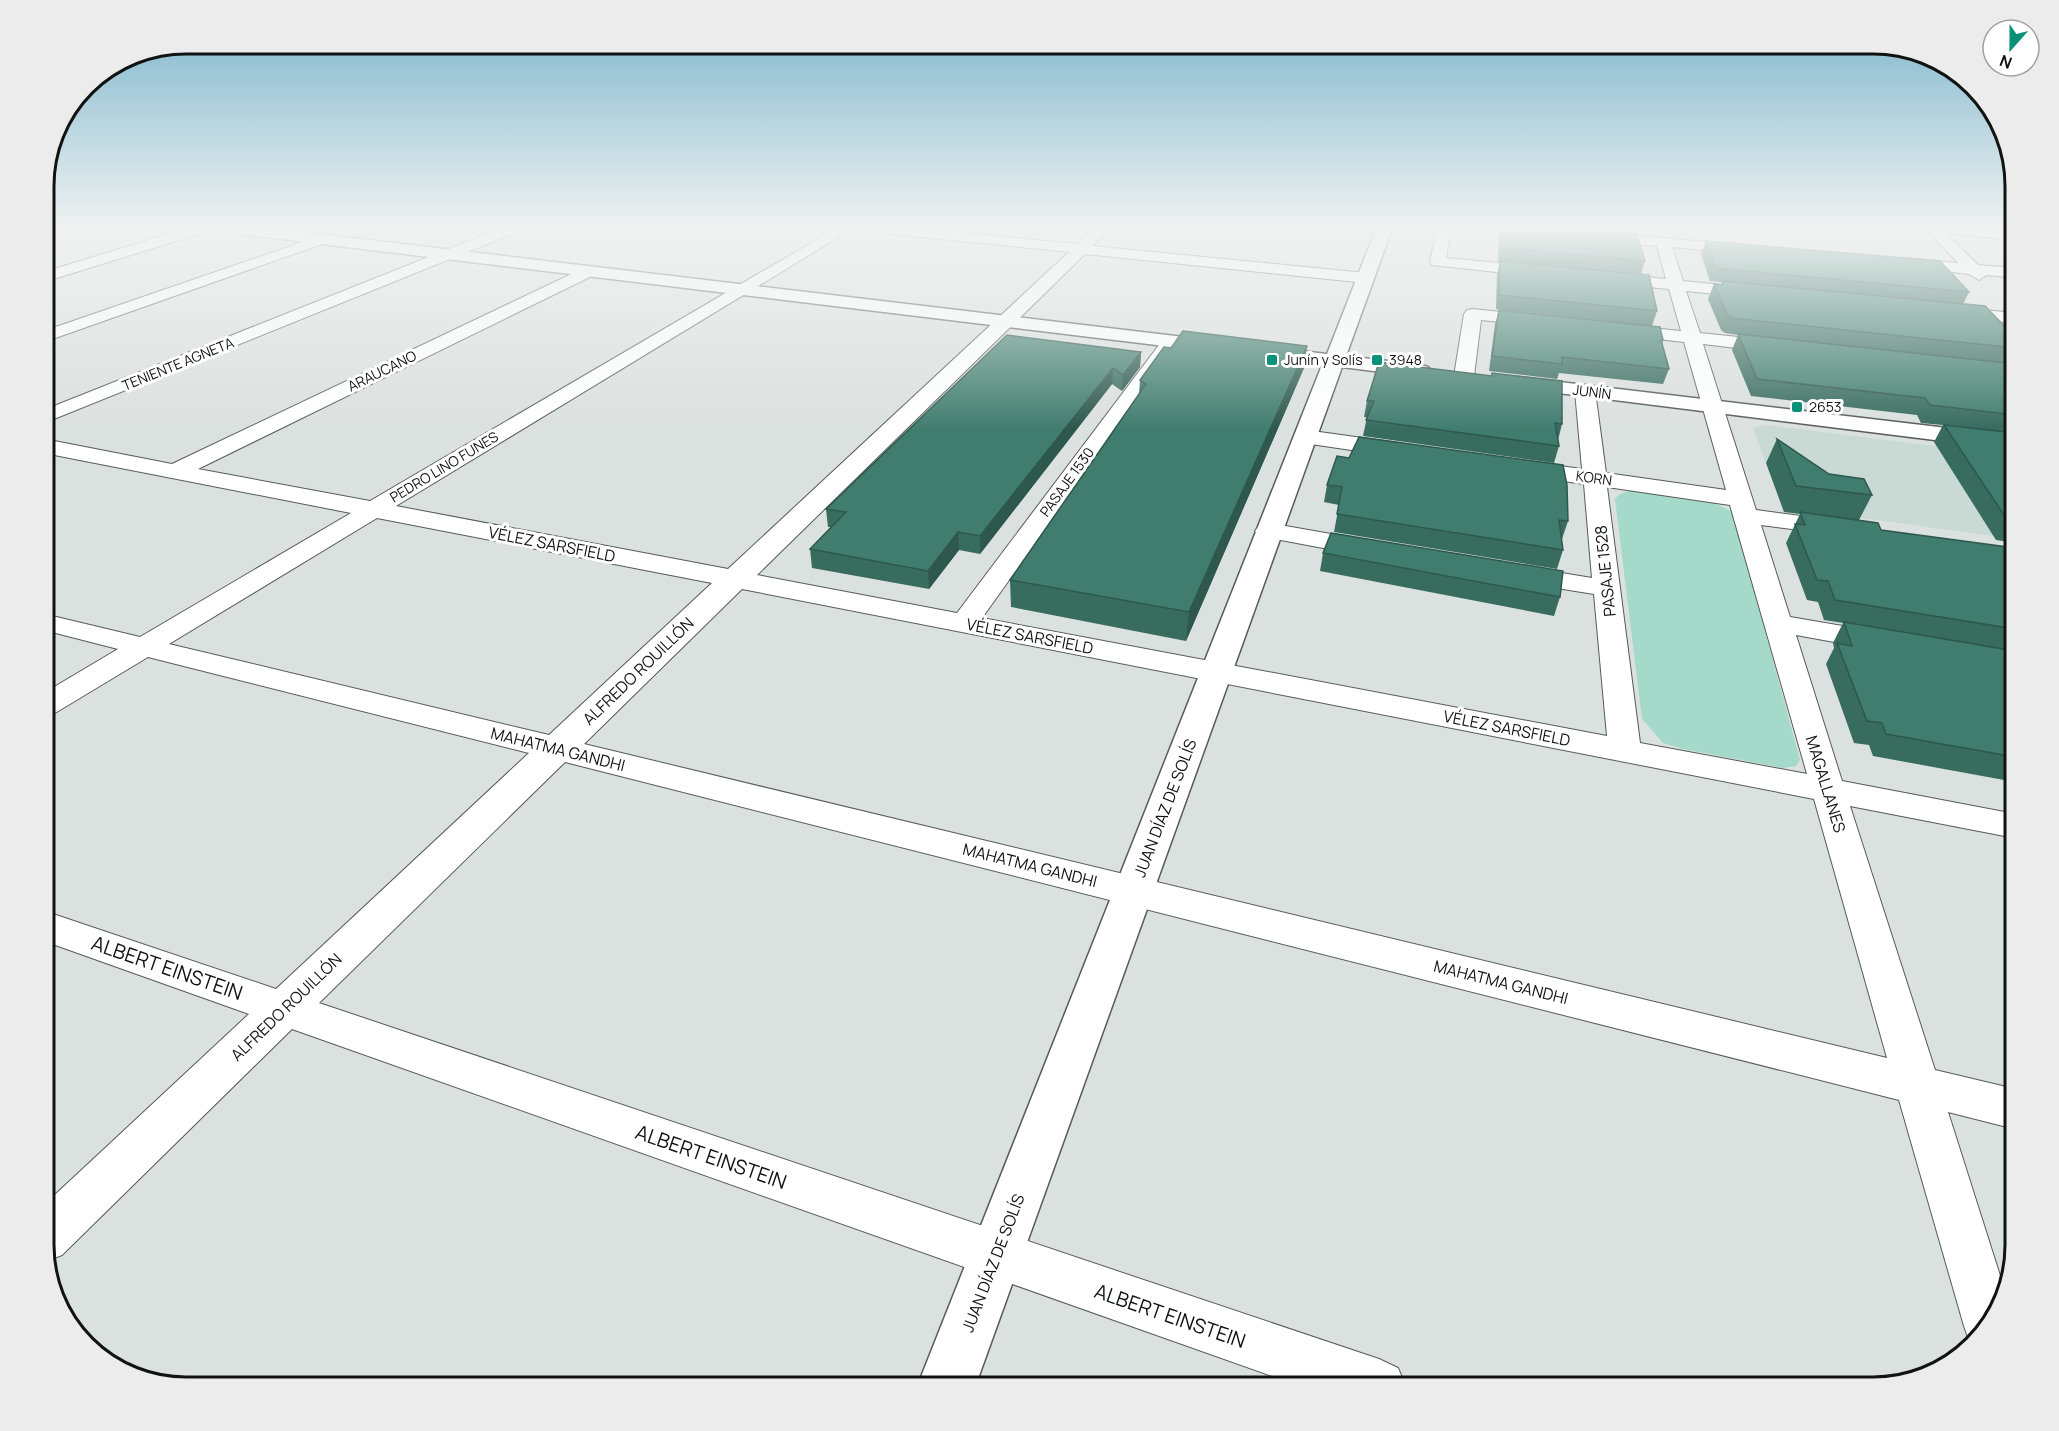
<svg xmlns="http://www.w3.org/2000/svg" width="2059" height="1431" font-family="Manrope,sans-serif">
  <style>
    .built { fill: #c9d9d4 }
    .green { fill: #a5d9ca }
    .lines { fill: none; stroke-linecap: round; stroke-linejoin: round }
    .street-casing { stroke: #565b59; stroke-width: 2 }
    .secondary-casing { stroke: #565b59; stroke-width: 3 }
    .street { fill: #fff; fill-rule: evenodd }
    .secondary { fill: #fff; fill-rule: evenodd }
    .wall { fill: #386c5f }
    .shaded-wall { fill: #2e584d }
    .building { fill: #417d6e; stroke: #2e584d; stroke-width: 1.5 }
    .poi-dot { fill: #089078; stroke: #fff; stroke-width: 2 }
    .labels { text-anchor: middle; stroke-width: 6; stroke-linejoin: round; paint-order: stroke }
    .far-poi-label { font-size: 14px; fill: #111312; stroke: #fff; text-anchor: start }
    .far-street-label { font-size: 14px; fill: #111312; stroke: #fff }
    .street-label { font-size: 16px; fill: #111312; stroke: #fff }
    .near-street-label { font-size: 20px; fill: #111312; stroke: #fff }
    .rim { fill: none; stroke: #111312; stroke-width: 3 }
  </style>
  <rect width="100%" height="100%" fill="#dbe1df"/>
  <!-- built -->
  <path class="built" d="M1766,425L2015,456V539L1782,507L1753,428Z"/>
  <!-- green -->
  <path class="green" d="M1640,490L1715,503L1733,512L1800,760L1796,766L1783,768L1683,749L1663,743L1642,719L1615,499C1621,491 1630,491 1640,490Z"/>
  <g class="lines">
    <defs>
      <path id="street" d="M185,229H207L205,232L44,282V272Z
        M499,229H519L517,232L44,423V410Z
        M835,229H852L396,506L728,569L1069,252L884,233L877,229H927L1077,244L1094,229H1109L1093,246L1366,273L1374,278L1372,281L1366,283L1085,254L757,575L957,613L1165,337H1177L1180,341L982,618L1607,736L1594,594L1520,582L1511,580L1507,574L1511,568L1520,566L1592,578L1584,484L1523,475L1515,473L1512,468L1515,463L1523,461L1582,469L1575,391L1578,387H1592L1595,391L1606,473L1726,490L1684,342L1621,335L1615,334L1612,330L1615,326L1621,325L1681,331L1669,289L1608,283L1600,278L1608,273L1666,279L1657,246L1517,233L1510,229H1567L1751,246L1754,249L1751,252L1746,254L1672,247L1683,281L1753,288L1761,293L1753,298L1686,291L1700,333L1777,341L1784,343L1786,347L1784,351L1777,353L1703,344L1756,510L1839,521L1848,523L1851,528L1848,533L1839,535L1761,525L1790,617L1878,632L1888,635L1892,641L1888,647L1878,650L1796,635L1842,781L2015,814V838L1850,806L1935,1070L2015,1089V1129L1948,1112L2003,1285L1991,1324L1970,1343L1964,1326L1899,1100L565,762L319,1003L1379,1359L1398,1368L1406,1387H1303L292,1029L62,1255L46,1261L44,1254V1205L249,1014L44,941V911L276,989L529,753L148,657L55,713L44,715V693L118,649L44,630V614L140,637L351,513L44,453V439L172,464L584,268H596L598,271L596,274L198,469L370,501ZM1607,487L1730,505L1807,774L1640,743ZM377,518L712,583L549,735L169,644ZM742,589L1814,799L1887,1058L584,744Z
        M1437,229H1451L1446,258L1541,267L1549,272L1541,277L1432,265L1430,262Z
        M1926,229H1941L1978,265L2015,268V278L1987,275L1979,280L1969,274L1897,266L1895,263L1903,258L1958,263Z
        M1943,229L2015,232V240L1950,233Z
        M323,235L330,239L328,242L44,342V331Z
        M1952,307L2015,313V323L1946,316L1943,312L1946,308Z
        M1473,309L1538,316L1544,317L1547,321L1544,325L1538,326L1481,320L1474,376L1471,380H1457L1454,376L1464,314L1467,310Z
        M1305,430L1399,443L1407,445L1410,450L1407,455L1399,457L1297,442L1294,437L1297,432Z
        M1268,523L1371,541L1380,544L1384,549L1380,554L1371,557L1259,536L1255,531L1259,526Z"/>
      <path id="secondary" d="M231,229H277L1327,354L1376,229H1392L1346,356L1421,365L1428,367L1431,371L1428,375L1421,377L1342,367L975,1387H917L1322,365L239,234Z
        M1517,377L2015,436V450L1510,387L1507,383L1510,379Z"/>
    </defs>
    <!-- street casing -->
    <use href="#street" class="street-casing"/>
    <!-- secondary casing -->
    <use href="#secondary" class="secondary-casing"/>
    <!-- street -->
    <use href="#street" class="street"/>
    <!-- secondary -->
    <use href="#secondary" class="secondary"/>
  </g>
  <!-- wall -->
  <path class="wall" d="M1500,229H1575L1645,261L1641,274L1657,311L1652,326L1496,309L1497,274L1500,261H1498L1499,235Z
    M1706,241L1969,292L1963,304L2015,337V543L1996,540L1934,442L1943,425L1921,423L1917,415L1751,396L1732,350L1738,335L1725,333L1721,330L1708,299L1714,284H1721L1722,282L1710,281L1701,254Z
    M1499,310L1663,340L1662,345L1669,369L1663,384L1559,373L1557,379L1489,371L1495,324Z
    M1141,352L1140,367L1122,391L1112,384L980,554L959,550L929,589L812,568L810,549L831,527H828L826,509Z
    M1304,368L1186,641L1011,607L1010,580L1139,394L1140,380Z
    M1492,373L1562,424L1558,440L1559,446L1554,463L1363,436L1367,417H1364L1367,401L1491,376Z
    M1777,439L1829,474L1872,495L1859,520L1881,530L2015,548V782L1873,756L1869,745L1854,743L1826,664L1834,648L1833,643L1843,623L1824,620L1818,602L1807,600L1786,543L1800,514L1784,512L1766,463Z
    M1327,485L1568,521L1562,539H1561L1563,550L1557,569L1334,532L1339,505L1324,502Z
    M1323,553L1560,597L1554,616L1320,571Z"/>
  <!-- shaded-wall -->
  <path class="shaded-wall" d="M1307,346L1304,368L1186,641L1189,612Z
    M1141,352L1140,367L1122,391L1123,375Z
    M1113,368L1112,384L980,554V536Z
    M958,532L959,550L929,589L928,571Z"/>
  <!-- building -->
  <path class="building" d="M1501,229H1575L1637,234L1645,261L1501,248Z
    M1706,241L1940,261L1969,292L1715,268Z
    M1500,261L1649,275L1657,311L1499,295Z
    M1722,281L1985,306L2015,337V348L1731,318L1727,314L1714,284L1723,285Z
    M1499,310L1660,327L1663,340H1661L1669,369L1562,357V364L1492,356Z
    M1183,331L1307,346L1189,612L1010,580L1146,384L1140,380L1164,347L1171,348Z
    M1738,334L2015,364V415L1930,405L1925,398L1757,379Z
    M1007,335L1141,352L1123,375L1113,368L980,536L958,532L928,571L810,549L846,512L826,509Z
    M1379,362L1492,376V373L1562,381V424L1555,423L1559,446L1366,420L1374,401H1367Z
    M1944,425L2015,433V522L2008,521Z
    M1359,437L1563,465L1567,485L1568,521L1559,520L1563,550L1337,514L1342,487L1327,485L1337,456L1349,458Z
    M1777,439L1829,474L1864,479L1872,495L1796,486Z
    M1800,512L1878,523L1881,530L2015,548V629L1835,600L1828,581L1817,580L1795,524L1805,525Z
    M1331,533L1563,571L1560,597L1323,553Z
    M1844,622L2015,651V757L1886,734L1882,723L1867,721L1837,643L1852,646Z"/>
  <!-- sky -->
  <linearGradient id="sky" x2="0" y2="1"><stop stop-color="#79b3cb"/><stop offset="0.53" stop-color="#eff2f1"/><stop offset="1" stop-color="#eff2f1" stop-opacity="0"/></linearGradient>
  <rect width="2059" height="429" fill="url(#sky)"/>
  <!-- markers -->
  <g class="poi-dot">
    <rect x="1266" y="354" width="12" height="12" rx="3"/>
    <rect x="1371" y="354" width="12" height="12" rx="3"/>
    <rect x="1791" y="401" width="12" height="12" rx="3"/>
  </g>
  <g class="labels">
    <!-- far-poi labels -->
    <g class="far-poi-label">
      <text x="1284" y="365">Junín y Solís</text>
      <text x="1389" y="365">3948</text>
      <text x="1809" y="412">2653</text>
    </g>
    <!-- far-street labels -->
    <g class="far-street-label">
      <text transform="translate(178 364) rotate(-22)" y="5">TENIENTE AGNETA</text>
      <text transform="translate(382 371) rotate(-26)" y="5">ARAUCANO</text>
      <text transform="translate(1592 392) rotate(7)" y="5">JUNÍN</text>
      <text transform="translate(444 467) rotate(-31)" y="5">PEDRO LINO FUNES</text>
      <text transform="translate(1594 478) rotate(8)" y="5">KORN</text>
      <text transform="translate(1067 482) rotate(-54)" y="5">PASAJE 1530</text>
    </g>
    <!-- street labels -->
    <g class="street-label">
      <text transform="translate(552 544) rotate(11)" y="6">VÉLEZ SARSFIELD</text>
      <text transform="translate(1605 571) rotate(-96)" y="6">PASAJE 1528</text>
      <text transform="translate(1030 636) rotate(11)" y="6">VÉLEZ SARSFIELD</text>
      <text transform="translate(638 671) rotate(-44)" y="6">ALFREDO ROUILLÓN</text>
      <text transform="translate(1507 728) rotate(11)" y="6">VÉLEZ SARSFIELD</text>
      <text transform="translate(558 749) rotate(14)" y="6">MAHATMA GANDHI</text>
      <text transform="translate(1826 784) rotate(73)" y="6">MAGALLANES</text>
      <text transform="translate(1165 808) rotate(-69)" y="6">JUAN DÍAZ DE SOLÍS</text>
      <text transform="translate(1030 865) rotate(14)" y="6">MAHATMA GANDHI</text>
      <text transform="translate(1501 982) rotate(14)" y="6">MAHATMA GANDHI</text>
      <text transform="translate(286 1007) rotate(-44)" y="6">ALFREDO ROUILLÓN</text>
      <text transform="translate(993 1263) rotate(-69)" y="6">JUAN DÍAZ DE SOLÍS</text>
    </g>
    <!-- near-street labels -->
    <g class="near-street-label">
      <text transform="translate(167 968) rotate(19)" y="7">ALBERT EINSTEIN</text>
      <text transform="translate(711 1157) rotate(19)" y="7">ALBERT EINSTEIN</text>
      <text transform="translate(1170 1316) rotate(19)" y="7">ALBERT EINSTEIN</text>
    </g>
  </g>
  <!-- crop -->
  <path d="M0 0H2059V1431H0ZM186 54H1873A132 132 0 0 1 2005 186V1245A132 132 0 0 1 1873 1377H186A132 132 0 0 1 54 1245V186A132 132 0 0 1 186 54Z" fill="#ececec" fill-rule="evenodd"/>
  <path class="rim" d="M186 54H1873A132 132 0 0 1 2005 186V1245A132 132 0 0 1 1873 1377H186A132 132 0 0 1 54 1245V186A132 132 0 0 1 186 54Z"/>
  <!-- north arrow -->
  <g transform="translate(2011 48) rotate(201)"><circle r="28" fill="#ffffff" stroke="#a0a1a0" stroke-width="1.5"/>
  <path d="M0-4.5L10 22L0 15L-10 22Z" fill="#089078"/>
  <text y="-9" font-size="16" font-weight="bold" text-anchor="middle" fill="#111312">N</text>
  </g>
</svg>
